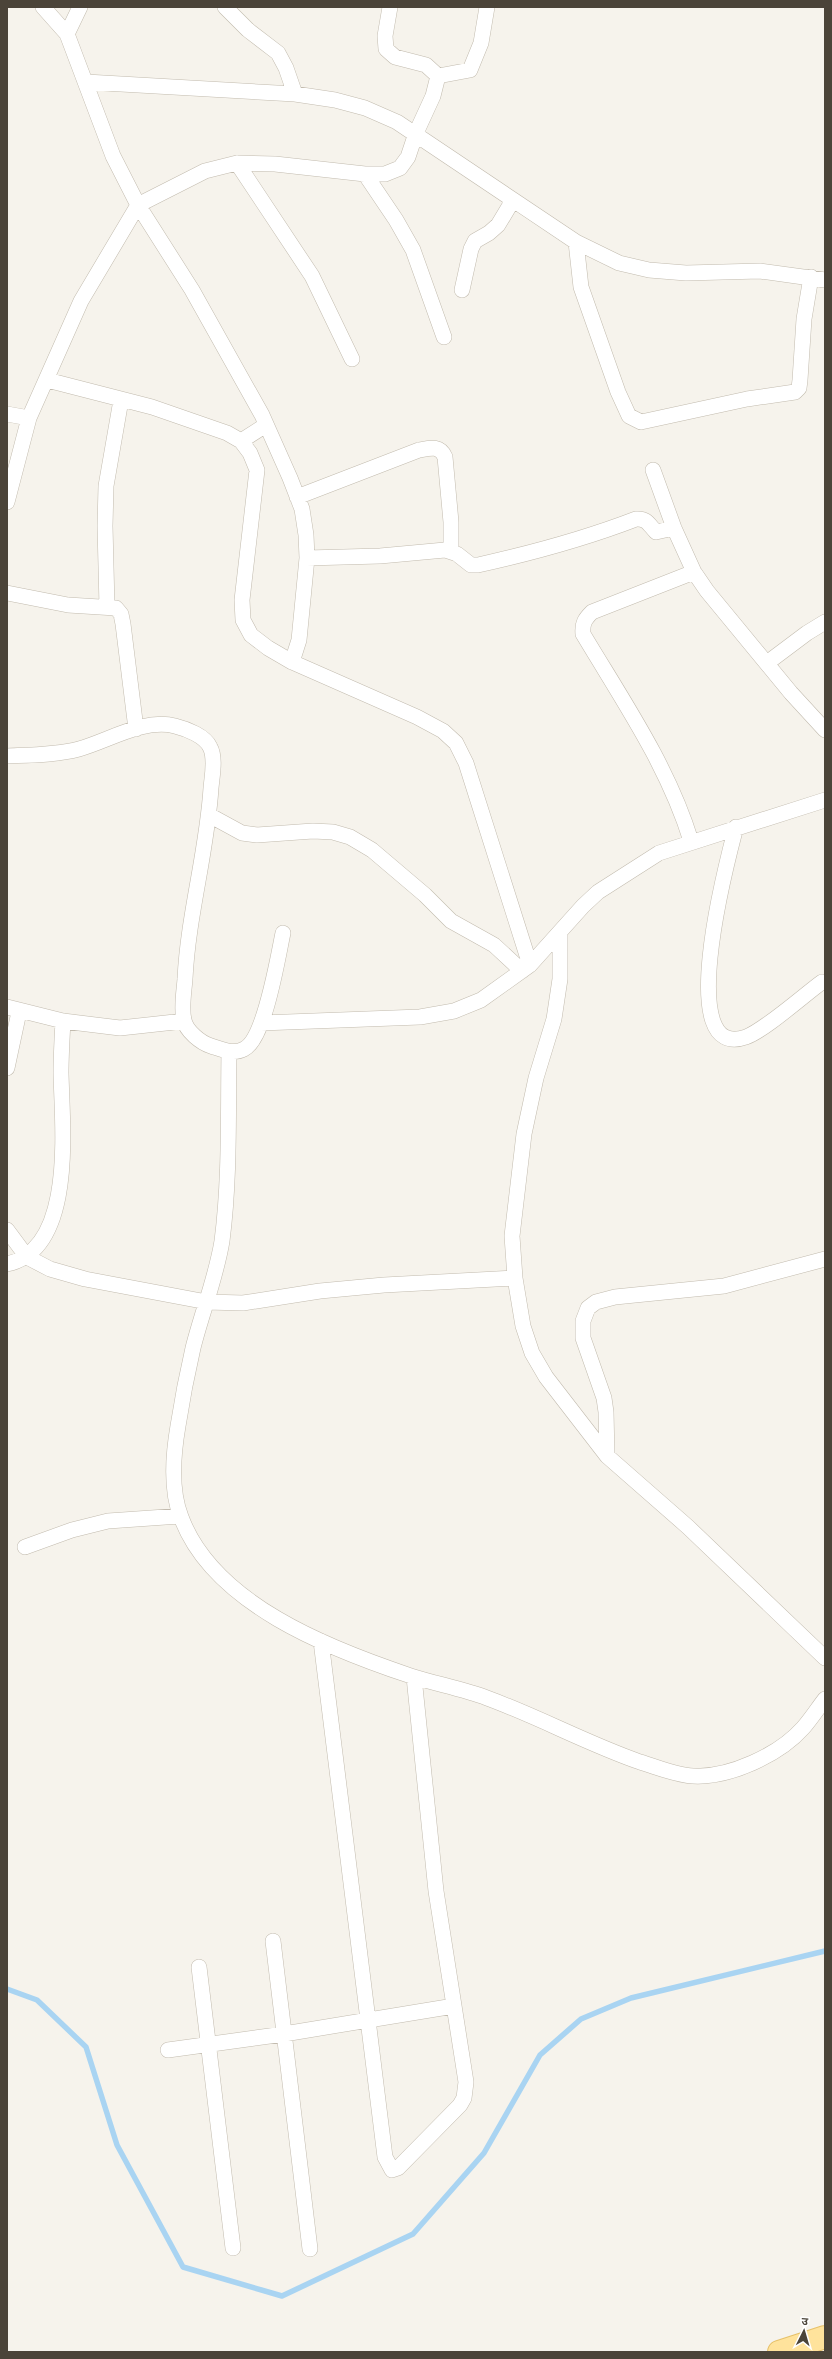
<svg xmlns="http://www.w3.org/2000/svg" width="832" height="2359" font-family="'DM Sans','Noto Sans Devanagari',sans-serif">
  <style>
    .lines { fill: none; stroke-linecap: round; stroke-linejoin: round }
    .stream { stroke: #a9d4f2; stroke-width: 5.5 }
    .minor-casing { stroke: #c2bbae; stroke-width: 16 }
    .primary-casing { stroke: #e6c16a; stroke-width: 24 }
    .minor { stroke: #fff; stroke-width: 15 }
    .primary { stroke: #ffe39c; stroke-width: 22 }
  </style>
  <rect width="100%" height="100%" fill="#f6f3ec"/>
  <g class="lines">
    <!-- stream -->
    <path class="stream" d="M7,1989L37,2000L86,2047L117,2145L183,2267L282,2296L413,2234L484,2153L540,2055L581,2019L631,1998L825,1951"/>
    <defs>
      <path id="minor" d="M43,7L67,34L113,156L138,205L192,290L262,415L290,478L302,509L306,535L307,558L299,640L292,662
        M225,7L248,30L278,53L286,68L295,94
        M67,34L80,7
        M438,76L470,70L481,43L487,7
        M86,82L295,94L335,100L365,108L397,122L576,242L619,263L649,270L686,273L760,271L825,280
        M237,163L312,276L352,359
        M365,174L396,220L413,250L444,337
        M576,242L581,287L618,392L629,416L641,422L747,399L795,392L799,388L800,380L804,319L811,277
        M462,290L471,249L475,241L489,233L498,225L513,200
        M47,380L152,407L227,433L241,441L250,453L257,470L242,600L243,620L251,635L268,648L292,662L417,717L443,731L456,743L466,763L530,965
        M7,414L29,418
        M241,441L266,425
        M653,470L674,528L694,572L707,591L791,693L825,730
        M297,497L419,450C430,448 440,445 445,457L451,522V551
        M7,502L29,418L81,301L138,205L205,171L237,163L275,164L365,174H385L400,168L408,157L416,133L433,96L438,76L426,65L395,57L386,49L385,36L390,7
        M307,558L380,556L445,550L457,554L471,565H478C532,553 584,539 636,519C647,518 649,525 656,532L674,528
        M7,593L68,605L116,608L121,614L123,624L136,729
        M107,607L105,526L106,486L121,400
        M767,663L807,633L825,622
        M7,756C30,755 56,755 79,749C108,741 144,718 175,726C187,729 205,736 210,747C216,758 212,776 211,788C207,852 188,915 185,979C184,992 181,1008 184,1020C186,1031 201,1043 211,1046C221,1049 233,1055 244,1049C265,1039 278,956 283,933
        M209,815L242,833L257,835L313,831L333,832L350,837L372,850L425,895L451,921L494,945L522,971
        M736,827C729,854 672,1063 746,1037C765,1030 804,995 822,982
        M691,841C668,766 623,701 583,634C582,623 585,619 592,612L694,572
        M560,933V979L554,1019L536,1078L524,1134L512,1236L515,1278L523,1326L532,1353L546,1377L607,1456L688,1527L825,1658
        M7,1007L63,1021L120,1028L184,1021
        M261,1023L420,1017L454,1011L481,1000L530,965L583,906L598,892L659,853L825,800
        M229,1052C228,1114 230,1179 222,1241C216,1278 202,1312 193,1348C187,1374 182,1400 178,1426C173,1455 170,1489 181,1517C213,1604 330,1649 411,1676C436,1684 463,1689 487,1698C539,1717 588,1744 640,1762C657,1767 675,1775 693,1776C729,1778 779,1755 803,1728C811,1719 818,1708 825,1699
        M7,1068L19,1012
        M7,1230L27,1257L50,1269L85,1279L207,1302L243,1303L320,1291L384,1285L515,1278
        M7,1264C76,1249 62,1126 61,1073C61,1056 62,1039 63,1021
        M607,1456L606,1412L604,1398L583,1338V1321L588,1308L596,1302L615,1297L724,1286L825,1259
        M25,1547L72,1530L108,1521L180,1516
        M321,1641L385,2157L392,2170L398,2168L460,2105L464,2098L466,2082L436,1891L414,1677
        M273,1941L310,2249
        M199,1967L233,2248
        M168,2050L284,2034L454,2006"/>
      <path id="primary" d="M779,2352L825,2337"/>
    </defs>
    <!-- minor casing -->
    <use href="#minor" class="minor-casing"/>
    <!-- primary casing -->
    <use href="#primary" class="primary-casing"/>
    <!-- minor -->
    <use href="#minor" class="minor"/>
    <!-- primary -->
    <use href="#primary" class="primary"/>
  </g>
  <!-- border -->
  <rect width="832" height="2359" fill="none" stroke="#4b4439" stroke-width="16"/>
  <!-- north arrow -->
  <g transform="translate(804 2331) rotate(5)" stroke="#ffffff" stroke-width="3" paint-order="stroke">
  <path d="M0-3L7 15L0 10L-7 15Z" fill="#4b4439"/>
  <text y="-6" font-size="11" font-weight="bold" text-anchor="middle" fill="#4b4439">उ</text>
  </g>
</svg>
